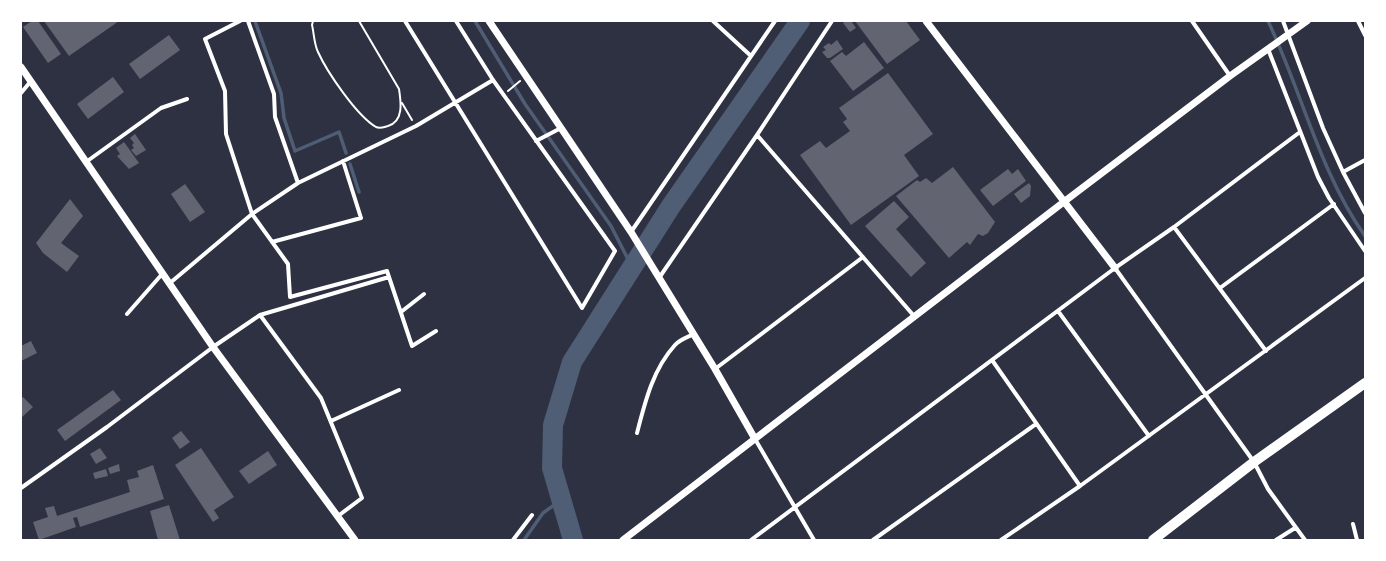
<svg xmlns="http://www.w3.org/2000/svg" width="1386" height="561" font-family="'Nunito Sans',sans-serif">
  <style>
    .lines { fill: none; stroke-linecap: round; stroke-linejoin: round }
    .stream { stroke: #4f5d75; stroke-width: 3.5 }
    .river { stroke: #4f5d75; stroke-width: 20 }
    .building { fill: #626471 }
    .path { stroke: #fff; stroke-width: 2 }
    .minor { stroke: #fff; stroke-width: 4 }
    .tertiary { stroke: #fff; stroke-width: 7 }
    .primary { stroke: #fff; stroke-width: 10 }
  </style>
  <rect width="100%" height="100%" fill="#2d3142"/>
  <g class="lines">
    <!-- stream -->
    <path class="stream" d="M255,21L281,93L284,118L295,151L339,132L346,153
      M475,21L525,104L611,226L632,267
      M1268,21C1302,92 1319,171 1365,236
      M350,164L359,192
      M524,540L543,513L561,500"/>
    <!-- river -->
    <path class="river" d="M573,540L552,468L553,425L572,362L671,206L800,21"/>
  </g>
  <!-- building -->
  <path class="building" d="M32,21H38L61,54L48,63L23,27Z
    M44,21H119L69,56Z
    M846,21H851L856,28L850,32L843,23Z
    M855,21H906L920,40L887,64Z
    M169,35L180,50L140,79L129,64Z
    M837,40L843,49L830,58H827L822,52L826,50L823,47L829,43L831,45Z
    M864,42L884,68L853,91L830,61L842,52L846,56Z
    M888,73L933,134L904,155L919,176L851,225L800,155L820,141L826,148L850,131L843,122L847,119L839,108Z
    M113,77L124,92L88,119L77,104Z
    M135,134L146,150L136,156L131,150L134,148L132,145L134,143L130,138Z
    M124,142L139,163L129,169L117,156L120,154L116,148Z
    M953,167L995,222L988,233L983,236L978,234L970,245L967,242L949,258L896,196L917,180L920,182L926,178L932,183Z
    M1008,169L1012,174L1018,169L1026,181L993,206L980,190Z
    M1029,183L1031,186L1030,196L1021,203L1014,194Z
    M185,184L205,212L190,222L171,194Z
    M70,199L83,216L61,243L79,256L67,272L43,253L36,243Z
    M894,201L909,217L896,229L926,263L911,277L865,226Z
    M31,341L37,353L21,361V346Z
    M113,390L121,400L65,441L57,430Z
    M23,397L33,407L21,418V399Z
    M181,431L190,442L180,449L172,438Z
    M100,448L107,458L96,464L90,454Z
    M201,448L234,497L214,510L219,518L213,522L175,465Z
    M268,451L277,465L249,484L239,471Z
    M119,464L120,471L110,474L108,468Z
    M153,465L164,499L80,527L77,517L73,518L76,527L39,540L33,522L48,517L45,508L54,506L57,516L130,492L127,480L139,477L137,471Z
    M106,469L108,476L95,479L93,473Z
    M169,505L180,540H158L150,511Z"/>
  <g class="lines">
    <!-- path -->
    <path class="path" d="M313,21L312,25C314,33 314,44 318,52C327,72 357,116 376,127C380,129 384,127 388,126C404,121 401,102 399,89L359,21
      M508,91L520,81
      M402,103L412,120"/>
    <!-- minor -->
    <path class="minor" d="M240,21L205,39L225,91L226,134L252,214L288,264L290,297L387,271L412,346L436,331
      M248,21L274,94L275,117L298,183
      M405,21L582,308L615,251L493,80L456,21
      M713,21L751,56
      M1192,21L1230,76
      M1283,21L1323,128L1343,172L1365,213
      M1358,21L1365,35
      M1268,49L1318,177L1329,198L1365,251
      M21,93L31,81
      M757,135L914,316
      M536,141L561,128
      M86,162L161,108L187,99
      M1343,172L1365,160
      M1174,227L1266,351
      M631,232L775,21
      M272,242L361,218L343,161
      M1115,268L1254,462L1268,489L1305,540
      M659,278L757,135L832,21
      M170,283L252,214L298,183L416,126L493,80
      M1220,288L1334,204
      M1058,311L1149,436
      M401,312L424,294
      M127,314L163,273
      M260,315L321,398L362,498L338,516
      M992,360L1080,486
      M715,369L863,257
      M331,421L399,390
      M637,433C645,402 653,369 675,345C679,340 688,337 694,334
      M755,439L814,540
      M21,488L107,427L213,347L260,315L389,277
      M1353,524L1357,540
      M513,540L532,515
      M751,540L1115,268L1174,227L1300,132
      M873,540L1036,424
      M1001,540L1080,486L1365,278
      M1276,540L1295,528"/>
    <!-- tertiary -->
    <path class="tertiary" d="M489,21L631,232L715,369L755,439
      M926,21L1115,268
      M21,67L213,347L355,540
      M623,540L1065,201L1230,76L1307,21"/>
    <!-- primary -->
    <path class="primary" d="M1153,540L1254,462L1365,383"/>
  </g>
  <!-- border -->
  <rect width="1386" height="561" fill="none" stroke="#ffffff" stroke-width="44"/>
</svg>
